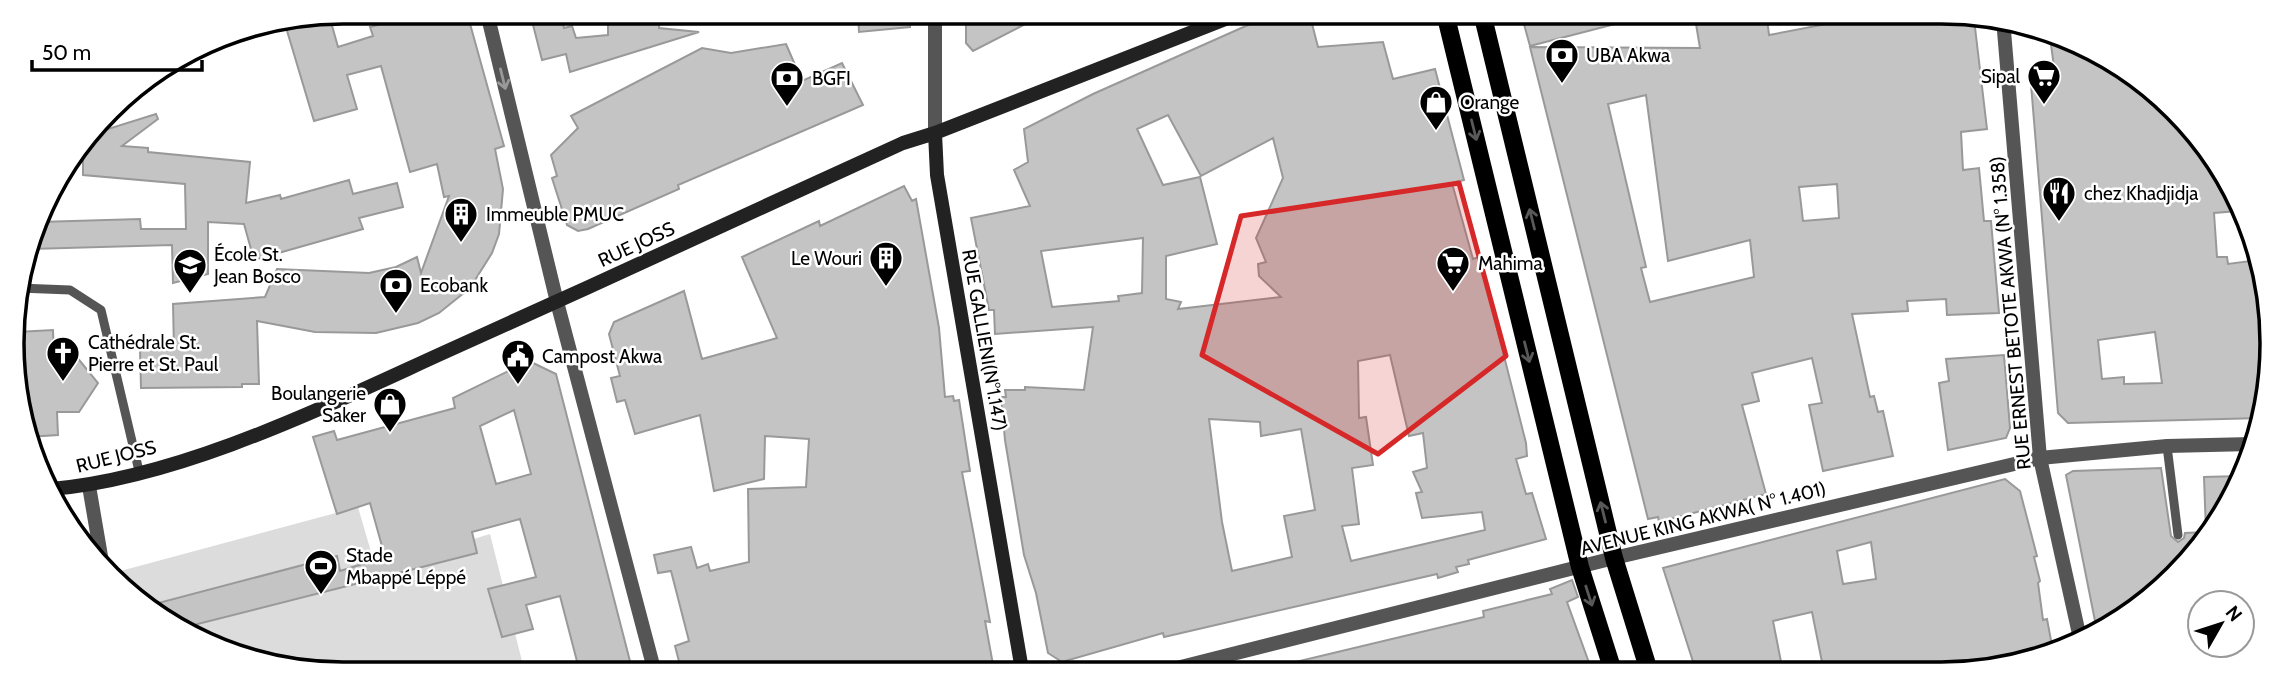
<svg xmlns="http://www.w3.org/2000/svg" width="2284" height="687" font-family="Cabin,sans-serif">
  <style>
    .green { fill: #dcdcdc }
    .building { fill: #c4c4c4; stroke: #999; stroke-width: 2; fill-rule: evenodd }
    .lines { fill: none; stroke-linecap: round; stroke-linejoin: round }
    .service { stroke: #555; stroke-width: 9 }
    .minor { stroke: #555; stroke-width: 14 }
    .tertiary { stroke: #555; stroke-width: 14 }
    .secondary { stroke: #222; stroke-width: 14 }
    .primary { stroke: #000; stroke-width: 18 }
    .oneway { stroke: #999 }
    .oneway2 { stroke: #595959 }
    .marked { fill: #d62828; fill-opacity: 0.2; stroke: #d62828; stroke-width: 5; stroke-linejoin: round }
    .labels { text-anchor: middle; stroke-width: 5; stroke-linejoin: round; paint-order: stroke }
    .poi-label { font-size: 19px; fill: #000; stroke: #fff; text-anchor: start }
    .street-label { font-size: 19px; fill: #000; stroke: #fff }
    .rim { fill: none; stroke: #000; stroke-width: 3.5 }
  </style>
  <rect width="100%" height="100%" fill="#fff"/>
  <!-- green -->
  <path class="green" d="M358,507L376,569L490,534L524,669L278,668L159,619L113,573Z"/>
  <!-- building -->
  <path class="building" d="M423,13H467L504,146L495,149L503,189L499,234L492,253L470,288L439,313L418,323L376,333L315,332L257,321L259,384H242V387L141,388L140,349H174L173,304L265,297L277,269L369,273L396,267L417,257L421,273L449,196L444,197L437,164L410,172L381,66L347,75L357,109L314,121L285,24L329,15L338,47L373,36L370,27Z
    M530,13H560L564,28L572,26L576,38L608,35V13H660L659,28L699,32L570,72L566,54L542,60Z
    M858,14H909L910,27L859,32Z
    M966,15H1043L973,51L966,43Z
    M1288,16H1310L1318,47L1383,42L1393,79L1435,69L1464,180L1452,183L1473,259L1479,257L1526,443L1527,456L1516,459L1526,494L1532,493L1546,539L1468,560L1469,564L1456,567L1458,572L1438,578L1437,574L1164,637L1163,633L1062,662L1048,653L1036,593L1024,555L1005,440L1001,397H1006L1005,390H1025V387L1084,390L1093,327L995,334L994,310H989L971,218L1030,206L1014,170L1028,162L1024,129L1093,94L1248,25ZM1168,115L1201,176L1273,138L1283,178L1256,238L1266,262L1258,264L1259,276L1281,297L1178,309L1181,302L1166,299V256L1217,244L1200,177L1163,185L1137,129ZM1143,238L1142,293L1118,296L1119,301L1052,307L1041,251ZM1390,355L1409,436L1423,433L1427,468L1413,472L1422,492L1416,493L1422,518L1482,512L1485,530L1351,561L1342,526L1359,524L1352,468L1373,465L1366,417L1359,418L1358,361ZM1209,419L1260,422L1261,436L1301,429L1315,510L1284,516L1292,557L1232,571L1222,522Z
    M1522,17H1618L1619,23L1530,46Z
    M1695,18H1767L1769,35L1858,18L1974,19L1987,129L1961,132L1963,170L1979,168L1984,221H1991L1999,313L1947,315L1946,299L1907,301L1908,311L1852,314L1870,397L1874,396L1878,412L1883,411L1893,456L1823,471L1809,405L1822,403L1812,358L1752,373L1759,401L1742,405L1766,494L1659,522L1658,517L1648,519L1530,47L1700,48ZM1646,95L1668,261L1750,240L1754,277L1650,302L1641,268L1646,267L1608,104ZM1837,184L1839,218L1803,221L1799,187Z
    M2050,37L2125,68L2216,160L2237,211L2214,213L2217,257H2227L2228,264L2258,260L2265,279V409L2262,418L2068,423L2058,413L2030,72L2054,67ZM2155,332L2162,383L2124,384V377L2102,379L2098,340Z
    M786,44L802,81L842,63L863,105L678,185L679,189L588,229L578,231L567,225L552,178L557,176L551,155L578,128L571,116L702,48L731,53Z
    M156,114L158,119L122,146L148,148V152L250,162L246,203L280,195L281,199L349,180L353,194L397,183L403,207L359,218L363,229L254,260L244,224L208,222V274L173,283L172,245L31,249L39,222L140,219L141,229H186L185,184L83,175V149L95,133Z
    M904,186L912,201L916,199L939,328L945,397L953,396L954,401L959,400L970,471L962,472L990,622L985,621L994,670L681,669L675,646L689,641L671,571L658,573L654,555L691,547L697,568L708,564L710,571L749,562L748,489L806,487L809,439L765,436L764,479L714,491L700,415L635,434L625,400L617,402L611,378L620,376L609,334L614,322L684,291L702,359L777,338L742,257L819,221L820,226Z
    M53,330L54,357L76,356L98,383L79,412H57L58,435L27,437L23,429L17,332Z
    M2004,355L2010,428L2006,438L1948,450L1939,383L1949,381L1946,359Z
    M529,361L556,374L632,669H579L560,596L526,605L533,629L502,637L488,589L536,577L520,519L472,532L477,553L182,628L159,619L147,606L337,556L340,571L385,557L370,503L337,514L313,437L334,431L337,440L455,408L453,398ZM514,410L531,474L496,484L480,426Z
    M2161,468L2171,536L2178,542L2184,538L2185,533L2206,532L2204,477L2240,476L2228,509L2160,592L2109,626H2096L2066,475L2073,471Z
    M2005,479L2020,491L2037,556L2034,557L2040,581L2038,583L2043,620L2047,619L2053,651L1983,672H1824L1812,612L1773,621L1783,672L1696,671L1663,568ZM1871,542L1876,579L1843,584L1837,551Z
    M1572,580L1578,597L1567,602L1592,671L1287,670V664L1484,617L1483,611L1552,594L1550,589Z"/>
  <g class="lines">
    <!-- service -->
    <path class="service" d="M19,288L70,290L101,310L139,471
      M2167,446L2178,535"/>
    <!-- minor -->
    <path class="minor" d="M487,13L557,302L654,669
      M2003,19L2040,458L2081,643
      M935,133V15
      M89,486L102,562"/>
    <!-- tertiary -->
    <path class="tertiary" d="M1169,670L1614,558L2040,458L2167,446L2252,444"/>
    <!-- secondary -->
    <path class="secondary" d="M935,133L937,175L1022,670
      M51,489C181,478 326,406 445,352C598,283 751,213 903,143L935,133L1233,16"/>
    <!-- primary -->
    <path class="primary" d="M1446,17L1580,567L1613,671
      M1483,17L1614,558L1649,671"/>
  </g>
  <!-- one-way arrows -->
  <defs><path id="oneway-shaft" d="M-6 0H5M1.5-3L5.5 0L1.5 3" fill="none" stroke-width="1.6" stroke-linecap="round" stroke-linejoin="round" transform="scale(1.75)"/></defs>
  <use class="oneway" href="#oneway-shaft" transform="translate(503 79) rotate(76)"/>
  <g class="oneway2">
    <use href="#oneway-shaft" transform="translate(1474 130) rotate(76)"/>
    <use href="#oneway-shaft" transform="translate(1532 219) rotate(-104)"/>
    <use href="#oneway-shaft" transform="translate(1527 352) rotate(76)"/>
    <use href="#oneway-shaft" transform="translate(1603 512) rotate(-104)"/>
    <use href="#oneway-shaft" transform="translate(1589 596) rotate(72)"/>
  </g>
  <!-- marked area -->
  <path class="marked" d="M1459,183L1506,356L1378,454L1202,355L1241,216Z"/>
  <!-- icons -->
  <defs>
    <symbol id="bank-pin" viewBox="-11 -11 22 30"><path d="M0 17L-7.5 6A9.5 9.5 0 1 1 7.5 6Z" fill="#000" stroke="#fff"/><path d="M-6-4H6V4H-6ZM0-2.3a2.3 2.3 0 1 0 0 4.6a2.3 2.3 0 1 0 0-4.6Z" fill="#fff"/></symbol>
    <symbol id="supermarket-pin" viewBox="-11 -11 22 30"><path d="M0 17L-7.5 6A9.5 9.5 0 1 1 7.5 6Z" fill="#000" stroke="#fff"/><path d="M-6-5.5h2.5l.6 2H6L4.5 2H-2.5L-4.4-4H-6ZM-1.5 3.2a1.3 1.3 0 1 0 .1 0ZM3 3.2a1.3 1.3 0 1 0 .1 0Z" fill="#fff"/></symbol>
    <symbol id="shop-pin" viewBox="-11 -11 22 30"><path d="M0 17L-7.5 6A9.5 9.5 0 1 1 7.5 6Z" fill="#000" stroke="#fff"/><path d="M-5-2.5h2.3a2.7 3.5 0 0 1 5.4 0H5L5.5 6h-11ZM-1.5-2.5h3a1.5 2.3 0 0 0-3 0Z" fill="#fff"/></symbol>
    <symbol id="restaurant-pin" viewBox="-11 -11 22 30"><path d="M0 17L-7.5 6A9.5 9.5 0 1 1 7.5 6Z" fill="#000" stroke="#fff"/><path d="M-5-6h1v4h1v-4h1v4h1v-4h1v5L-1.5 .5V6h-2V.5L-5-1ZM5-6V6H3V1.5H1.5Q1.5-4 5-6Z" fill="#fff"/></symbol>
    <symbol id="building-pin" viewBox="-11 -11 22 30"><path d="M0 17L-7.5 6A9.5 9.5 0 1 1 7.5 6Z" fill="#000" stroke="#fff"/><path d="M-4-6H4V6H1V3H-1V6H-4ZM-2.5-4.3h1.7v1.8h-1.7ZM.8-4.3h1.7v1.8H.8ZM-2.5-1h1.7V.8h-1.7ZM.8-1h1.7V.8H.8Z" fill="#fff"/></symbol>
    <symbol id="school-pin" viewBox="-11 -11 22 30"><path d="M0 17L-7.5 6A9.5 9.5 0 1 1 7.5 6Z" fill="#000" stroke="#fff"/><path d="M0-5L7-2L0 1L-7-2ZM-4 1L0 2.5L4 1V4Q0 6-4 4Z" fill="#fff"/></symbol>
    <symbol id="church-pin" viewBox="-11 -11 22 30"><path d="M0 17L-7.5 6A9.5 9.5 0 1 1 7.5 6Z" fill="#000" stroke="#fff"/><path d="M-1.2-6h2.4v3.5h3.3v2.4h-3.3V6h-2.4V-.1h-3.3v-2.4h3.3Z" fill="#fff"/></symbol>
    <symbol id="civic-pin" viewBox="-11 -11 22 30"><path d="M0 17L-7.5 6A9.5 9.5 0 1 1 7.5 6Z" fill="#000" stroke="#fff"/><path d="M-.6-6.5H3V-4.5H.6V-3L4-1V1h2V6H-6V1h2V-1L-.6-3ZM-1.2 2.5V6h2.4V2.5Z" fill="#fff"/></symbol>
    <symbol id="stadium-pin" viewBox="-11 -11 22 30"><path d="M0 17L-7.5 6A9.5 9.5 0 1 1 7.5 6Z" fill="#000" stroke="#fff"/><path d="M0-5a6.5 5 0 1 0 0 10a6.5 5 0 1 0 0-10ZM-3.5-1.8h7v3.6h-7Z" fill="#fff"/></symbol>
  </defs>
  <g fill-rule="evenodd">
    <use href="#bank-pin" x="1543" y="36" width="38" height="52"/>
    <use href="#supermarket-pin" x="2025" y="57" width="38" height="52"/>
    <use href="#bank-pin" x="768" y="59" width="38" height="52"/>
    <use href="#shop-pin" x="1417" y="83" width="38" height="52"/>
    <use href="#restaurant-pin" x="2040" y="174" width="38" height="52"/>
    <use href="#building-pin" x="442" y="195" width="38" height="52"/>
    <use href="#building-pin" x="867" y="239" width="38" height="52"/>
    <use href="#supermarket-pin" x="1434" y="244" width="38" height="52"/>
    <use href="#school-pin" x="171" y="246" width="38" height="52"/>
    <use href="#bank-pin" x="377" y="266" width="38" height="52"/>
    <use href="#church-pin" x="44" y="334" width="38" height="52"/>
    <use href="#civic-pin" x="499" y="337" width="38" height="52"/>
    <use href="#shop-pin" x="371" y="385" width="38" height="52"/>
    <use href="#stadium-pin" x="302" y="547" width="38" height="52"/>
  </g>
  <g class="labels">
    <!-- poi labels -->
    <g class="poi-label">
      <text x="1586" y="62">UBA Akwa</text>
      <text x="2020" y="83" text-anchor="end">Sipal</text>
      <text x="812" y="85">BGFI</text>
      <text x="1460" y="109">Orange</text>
      <text x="2084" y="200">chez Khadjidja</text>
      <text x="486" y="221">Immeuble PMUC</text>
      <text x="214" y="261">École St.<tspan x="214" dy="22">Jean Bosco</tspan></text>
      <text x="862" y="265" text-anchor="end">Le Wouri</text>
      <text x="1478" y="270">Mahima</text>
      <text x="420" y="292">Ecobank</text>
      <text x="88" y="349">Cathédrale St.<tspan x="88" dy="22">Pierre et St. Paul</tspan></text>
      <text x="542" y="363">Campost Akwa</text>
      <text x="366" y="400" text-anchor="end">Boulangerie<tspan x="366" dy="22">Saker</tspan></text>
      <text x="346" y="562">Stade<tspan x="346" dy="22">Mbappé Léppé</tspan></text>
    </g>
    <!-- street labels -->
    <g class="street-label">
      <text transform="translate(636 244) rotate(-25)" y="7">RUE JOSS</text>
      <text transform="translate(2010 313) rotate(-95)" y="7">RUE ERNEST BETOTE AKWA (N° 1.358)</text>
      <text transform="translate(985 340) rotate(80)" y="7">RUE GALLIENI(N°1.147)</text>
      <text transform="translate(116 456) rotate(-14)" y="7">RUE JOSS</text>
      <text transform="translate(1703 518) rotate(-14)" y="7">AVENUE KING AKWA( N° 1.401)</text>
    </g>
  </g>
  <!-- crop -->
  <path d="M0 0H2284V687H0ZM343 24H1941A319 319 0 0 1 2260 343V343A319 319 0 0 1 1941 662H343A319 319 0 0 1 24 343V343A319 319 0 0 1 343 24Z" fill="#fff" fill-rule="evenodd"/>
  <path class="rim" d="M343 24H1941A319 319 0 0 1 2260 343V343A319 319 0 0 1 1941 662H343A319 319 0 0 1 24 343V343A319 319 0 0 1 343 24Z"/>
  <!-- north arrow -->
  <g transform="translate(2221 624) rotate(51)"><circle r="33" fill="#ffffff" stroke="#999999" stroke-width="2"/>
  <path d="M0-5L12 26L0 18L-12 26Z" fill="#000000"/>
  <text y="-10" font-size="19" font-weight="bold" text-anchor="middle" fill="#000000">N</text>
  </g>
  <!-- scale -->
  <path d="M32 60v10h170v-10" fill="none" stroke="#000000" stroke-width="3.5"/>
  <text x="42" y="60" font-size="21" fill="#000000" stroke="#ffffff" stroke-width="5" paint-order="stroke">50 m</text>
</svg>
